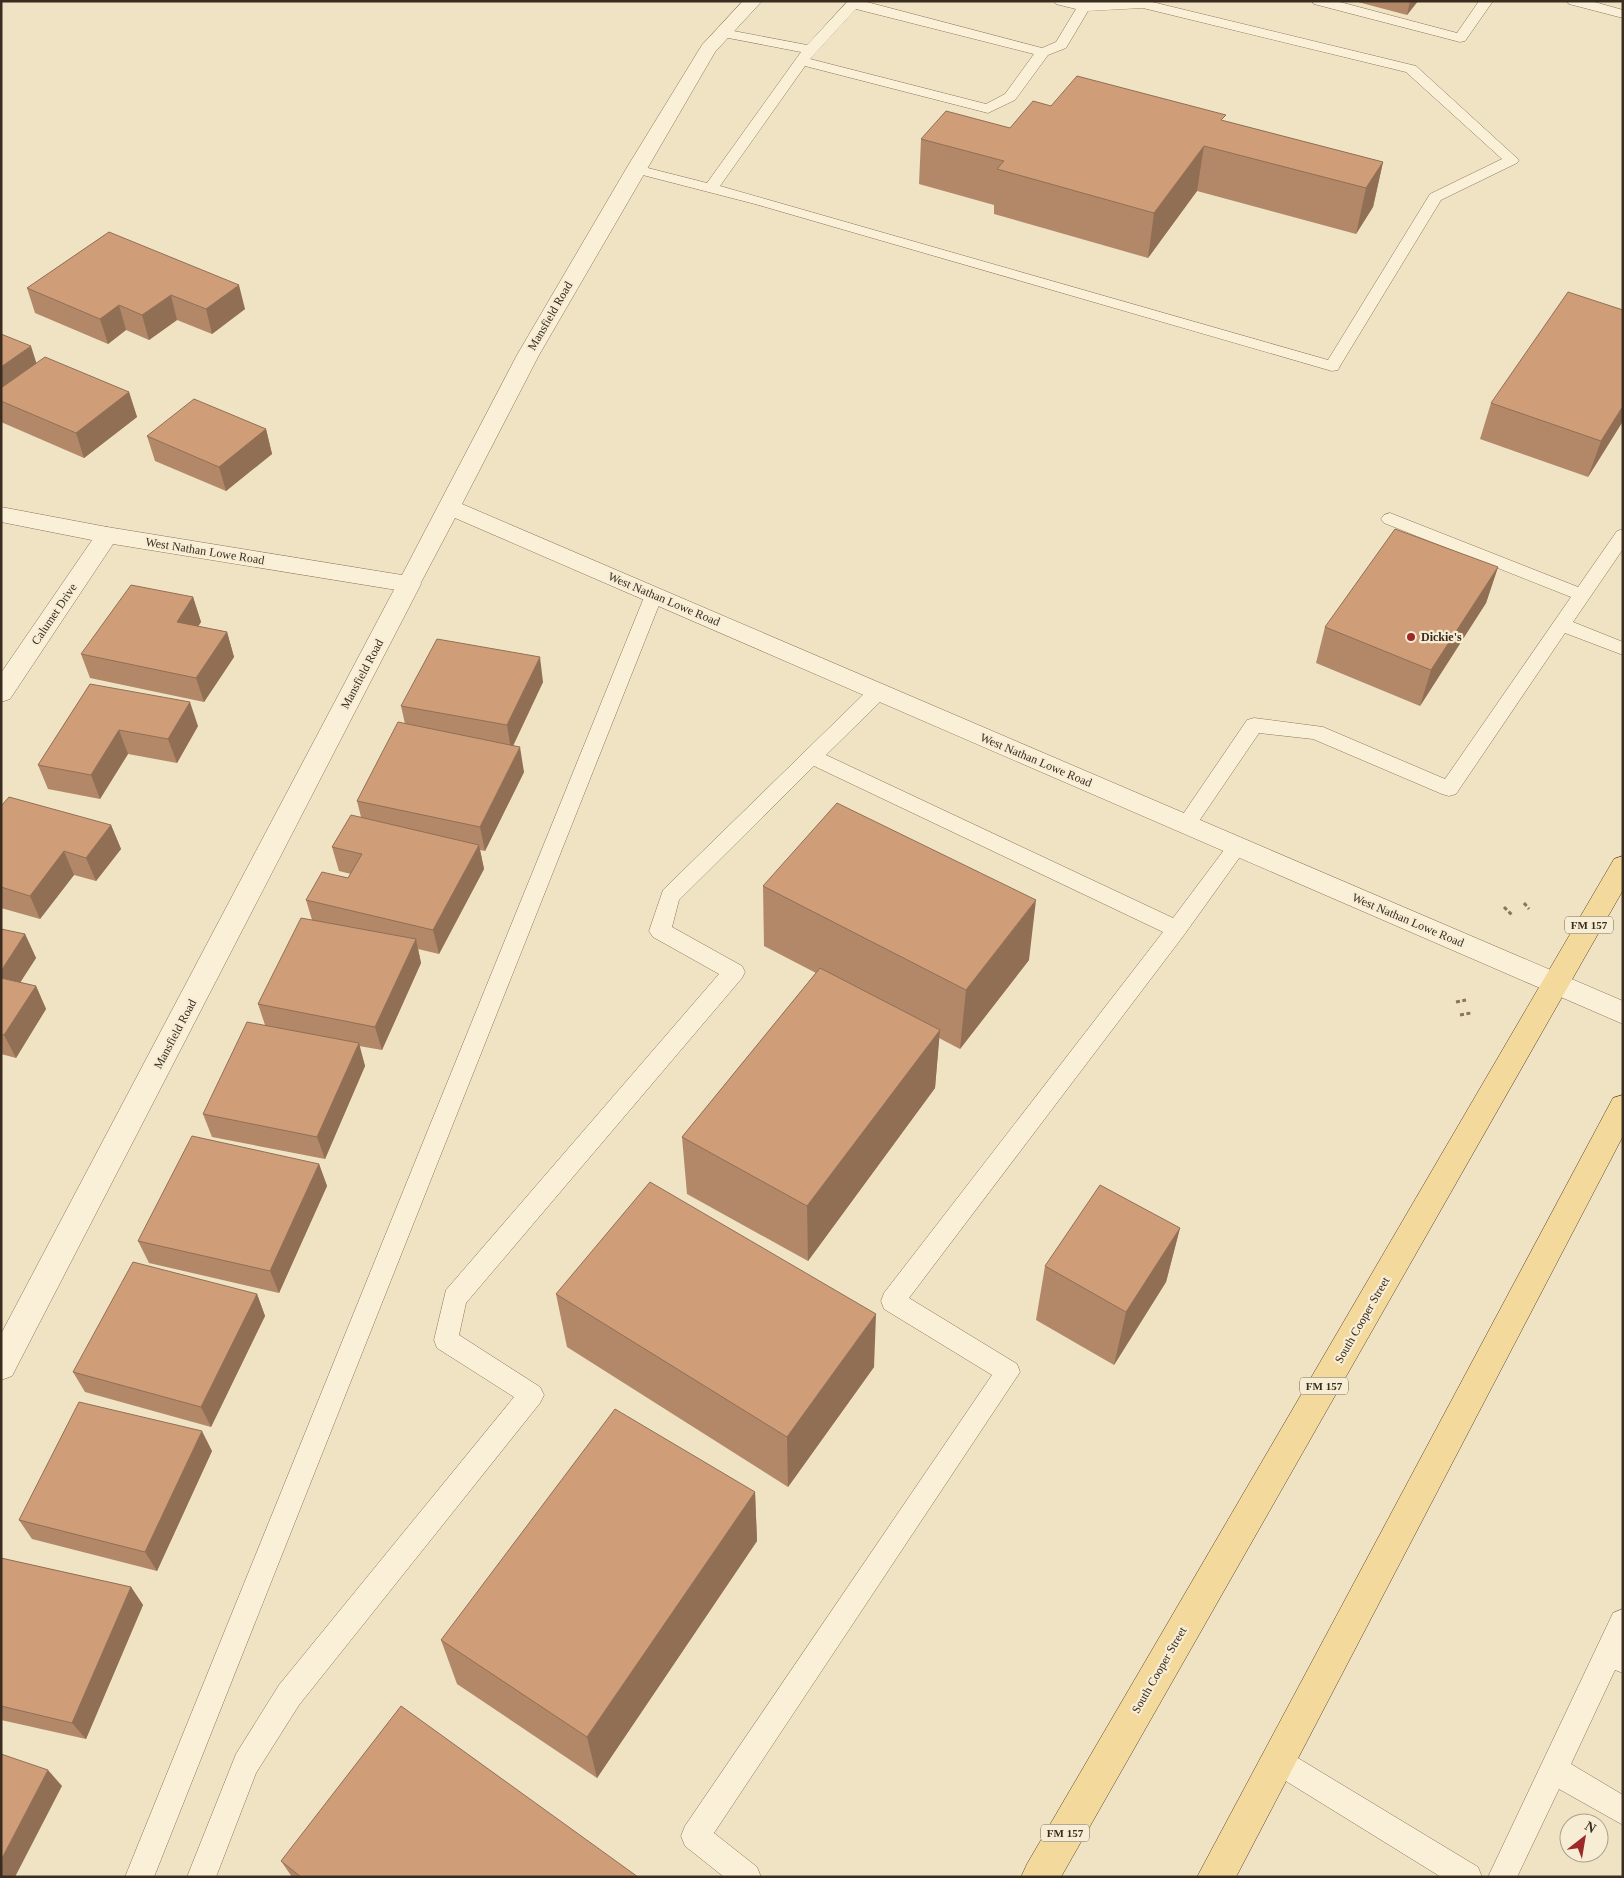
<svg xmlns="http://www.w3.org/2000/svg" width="1624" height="1878" font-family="'Times New Roman',serif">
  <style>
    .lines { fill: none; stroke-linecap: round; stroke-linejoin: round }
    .service-casing { stroke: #8b745a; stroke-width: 1 }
    .minor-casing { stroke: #8b745a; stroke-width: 1 }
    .tertiary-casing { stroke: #8b745a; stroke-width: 1 }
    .primary-casing { stroke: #59422e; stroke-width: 1 }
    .path { stroke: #8b745a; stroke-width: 3; stroke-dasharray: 4 2.5; stroke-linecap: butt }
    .service { fill: #faf0d8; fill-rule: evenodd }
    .minor { fill: #faf0d8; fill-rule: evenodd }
    .tertiary { fill: #faf0d8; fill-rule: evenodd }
    .primary { fill: #f3d99b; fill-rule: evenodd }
    .wall { fill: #b28868 }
    .shaded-wall { fill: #916f55 }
    .building { fill: #cf9e79; stroke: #916f55 }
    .poi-dot { fill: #9c2828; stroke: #f7edd4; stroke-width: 2 }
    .labels { text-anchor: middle; stroke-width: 4.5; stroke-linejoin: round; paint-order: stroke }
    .shield { fill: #f7edd4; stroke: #736655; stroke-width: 1 }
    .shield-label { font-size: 11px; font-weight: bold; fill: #3a2c1e }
    .street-label { font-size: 12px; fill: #3a2c1e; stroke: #f7edd4 }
    .poi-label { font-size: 12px; font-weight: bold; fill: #3a2c1e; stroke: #f7edd4; text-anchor: start }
  </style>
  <rect width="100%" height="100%" fill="#efe3c4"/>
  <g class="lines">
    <defs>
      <path id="service" d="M848,1H863L1042,48L1056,42L1076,9L1056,4L1054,1H1148L1416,66L1519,160L1517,163L1441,200L1340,366L1338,370L1332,371L755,204L631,172L629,169L636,165L707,183L801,52L718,36L716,33L718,30L723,29L807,45ZM1143,8L1406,72L1502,159L1430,194L1328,360L720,186L805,66L988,113L1015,100L1048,55L1066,48L1088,11ZM856,9L1034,54L1005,94L986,104L810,59Z
        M1312,1H1336L1457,33L1479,1H1493L1465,41L1460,42L1314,4Z
        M1567,1H1591L1623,10V18L1569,4Z
        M1390,513L1578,587L1617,531L1623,529V549L1573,622L1623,642V655L1565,633L1456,794L1449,796L1442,794L1313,739L1259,733L1193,830L1186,833L1179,830L1176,825L1179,820L1247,720L1254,718L1323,727L1445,779L1571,597L1384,523L1381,519L1384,515Z
        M654,589L661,591L663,595L154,1877H125L645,595L647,591Z
        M878,685L885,687L888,692L885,697L826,755L1173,918L1230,842L1237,839L1244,842L1247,847L1184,935L909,1298L1017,1364L1020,1372L714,1833L757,1867L761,1877H724L685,1846L681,1836L685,1826L992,1375L884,1309L881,1301L884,1293L1163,932L814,766L679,900L672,927L742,966L745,972L742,978L466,1303L459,1335L540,1387L544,1395L540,1403L299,1705L256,1773L216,1877H187L236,1754L279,1685L514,1397L437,1348L434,1340L446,1290L719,974L653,937L649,931L663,890L871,687Z
        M1623,1609V1673L1615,1670L1571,1764L1623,1795V1825L1559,1789L1517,1877H1488L1613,1613Z
        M1278,1746L1478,1867L1482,1877H1441L1268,1770L1264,1760L1268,1750Z"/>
      <path id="minor" d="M107,527L115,530L119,535L10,699L1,702V673L99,530Z
        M409,576L417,578L421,584L12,1376L1,1380V1334L397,584L401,578Z"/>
      <path id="tertiary" d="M743,1H762L715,52L539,355L462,504L1623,1001V1024L455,518L417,590L409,592L107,543L1,522V507L107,527L402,575L517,355L626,169L702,45Z"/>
      <path id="primary" d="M1623,856V890L1061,1877H1021L1027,1864L1614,859Z
        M1623,1095V1136L1236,1877H1197L1613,1098Z"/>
    </defs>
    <!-- service casing -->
    <use href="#service" class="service-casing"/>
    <!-- minor casing -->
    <use href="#minor" class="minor-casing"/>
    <!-- tertiary casing -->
    <use href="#tertiary" class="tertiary-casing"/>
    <!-- primary casing -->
    <use href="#primary" class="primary-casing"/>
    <!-- path -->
    <path class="path" d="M1524,903L1529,909
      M1504,907L1512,915
      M1456,1002L1466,1000
      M1460,1015L1471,1013"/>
    <!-- service -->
    <use href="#service" class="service"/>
    <!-- minor -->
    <use href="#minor" class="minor"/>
    <!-- tertiary -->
    <use href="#tertiary" class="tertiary"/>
    <!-- primary -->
    <use href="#primary" class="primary"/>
  </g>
  <!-- wall -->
  <path class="wall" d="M1354,1H1418L1407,15Z
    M1051,106L1225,121L1383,162L1373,207L1356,234L1197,191L1148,258L994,214V205L919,184L921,139L1010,128Z
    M109,232L245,309L212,334L177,320L149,340L126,330L108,344L35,313L27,288Z
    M1623,310V421L1588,477L1480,439L1491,403Z
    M1,334L36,363L129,392L137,417L84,458L1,422Z
    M266,429L272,454L226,491L155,461L147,436Z
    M1498,567L1486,603L1420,706L1316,663L1325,627Z
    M193,597L201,622L198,626L227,632L234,657L204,702L90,678L81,654Z
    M543,682L513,746L524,772L485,851L480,850L484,869L439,954L418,949L421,963L382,1050L359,1046L365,1066L325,1159L212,1137L203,1114L265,1025L258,1004L312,920L306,900L348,878L351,874L339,871L332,847L361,817L357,801L405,724L401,706Z
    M90,684L198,726L177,763L128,754L100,799L48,789L38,765Z
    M1,806L111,825L121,849L96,881L74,875L40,919L1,908Z
    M763,886L1029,960L960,1049L939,1038L935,1088L808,1261L687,1194L682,1137L816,973L764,946Z
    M1,929L25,934L36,958L20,982L36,986L46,1009L16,1058L1,1054Z
    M319,1164L327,1186L279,1293L149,1263L138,1241Z
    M1180,1228L1166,1282L1114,1365L1036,1320L1045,1266Z
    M257,1294L265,1316L211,1427L85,1392L73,1372Z
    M556,1294L874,1367L788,1487L567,1347Z
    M212,1451L157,1571L32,1539L19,1520Z
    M755,1492L757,1541L597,1778L457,1684L441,1640Z
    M1,1558L131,1587L143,1605L86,1739L1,1720Z
    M281,1861L638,1877H292Z"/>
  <!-- shaded-wall -->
  <path class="shaded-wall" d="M1410,1H1418L1407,15Z
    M1204,146L1197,191L1148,258L1154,213Z
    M1383,162L1373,207L1356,234L1366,188Z
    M239,285L245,309L212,334L206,309Z
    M171,295L177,320L149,340L142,315Z
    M119,305L126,330L108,344L100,319Z
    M31,346L39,371L1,398V367Z
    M129,392L137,417L84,458L76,433Z
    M1623,406V421L1588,477L1601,441Z
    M266,429L272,454L226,491L219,467Z
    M1498,567L1486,603L1420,706L1431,670Z
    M193,597L201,622L185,647L177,622Z
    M227,632L234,657L204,702L196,678Z
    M540,657L543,682L511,750L507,725Z
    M190,702L198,726L177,763L168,739Z
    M119,730L128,754L100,799L91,775Z
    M520,747L524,772L485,851L480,827Z
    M111,825L121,849L96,881L86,858Z
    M479,845L484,869L439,954L433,930Z
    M64,851L74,875L40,919L30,896Z
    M1036,900L1029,960L960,1049L966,990Z
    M25,934L36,958L9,1000L1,985V971Z
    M416,939L421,963L382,1050L375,1027Z
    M36,986L46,1009L16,1058L4,1035Z
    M940,1030L935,1088L808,1261L807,1206Z
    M359,1043L365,1066L325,1159L317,1137Z
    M319,1164L327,1186L279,1293L270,1271Z
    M1180,1228L1166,1282L1114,1365L1126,1312Z
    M257,1294L265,1316L211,1427L201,1407Z
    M876,1314L874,1367L788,1487L787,1437Z
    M202,1431L212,1451L157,1571L145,1552Z
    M755,1492L757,1541L597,1778L587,1737Z
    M131,1587L143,1605L86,1739L72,1723Z
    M48,1770L62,1786L15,1877H1V1860Z"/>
  <!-- building -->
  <path class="building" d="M1077,76L1226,115L1221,120L1383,162L1366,188L1204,146L1154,213L997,169L1004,161L921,139L946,111L1010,128L1033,101L1051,106Z
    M109,232L239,285L206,309L171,295L142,315L119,305L100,319L27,288Z
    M1568,292L1623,310V406L1601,441L1491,403Z
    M1,334L31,346L1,367Z
    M45,357L129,392L76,433L1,401V388Z
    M194,399L266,429L219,467L147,436Z
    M1395,529L1498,567L1431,670L1325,627Z
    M131,585L193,597L177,622L227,632L196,678L81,654Z
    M437,639L540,657L507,725L401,706Z
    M90,684L190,702L168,739L119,730L91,775L38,765Z
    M398,722L520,747L480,827L357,801Z
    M9,797L111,825L86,858L64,851L30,896L1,887V806Z
    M837,803L1036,900L966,990L763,886Z
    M351,815L479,845L433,930L306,900L322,872L348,878L362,854L332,847Z
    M301,918L416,939L375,1027L258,1004Z
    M1,929L25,934L1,971Z
    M820,968L940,1030L807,1206L682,1137Z
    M1,978L36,986L4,1035L1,1034Z
    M247,1022L359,1043L317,1137L203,1114Z
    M192,1136L319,1164L270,1271L138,1241Z
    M650,1182L876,1314L787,1437L556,1294Z
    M1100,1185L1180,1228L1126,1312L1045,1266Z
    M133,1262L257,1294L201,1407L73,1372Z
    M79,1402L202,1431L145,1552L19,1520Z
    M615,1409L755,1492L587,1737L441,1640Z
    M1,1558L131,1587L72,1723L1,1706Z
    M401,1706L638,1877H301L281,1861Z
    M1,1754L48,1770L1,1860Z"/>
  <!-- markers -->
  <circle class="poi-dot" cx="1411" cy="637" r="5"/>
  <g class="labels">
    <!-- shield labels -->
    <g class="shield">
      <rect x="1565" y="916.5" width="48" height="17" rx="4"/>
      <rect x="1300" y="1377.5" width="48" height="17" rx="4"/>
      <rect x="1041" y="1824.5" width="48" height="17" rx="4"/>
    </g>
    <g class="shield-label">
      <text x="1589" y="929">FM 157</text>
      <text x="1324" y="1390">FM 157</text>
      <text x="1065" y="1837">FM 157</text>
    </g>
    <!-- street labels -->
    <g class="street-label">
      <text transform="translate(550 316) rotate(-60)" y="4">Mansfield Road</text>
      <text transform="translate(205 551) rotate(9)" y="4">West Nathan Lowe Road</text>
      <text transform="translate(664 599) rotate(23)" y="4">West Nathan Lowe Road</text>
      <text transform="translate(54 614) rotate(-56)" y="4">Calumet Drive</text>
      <text transform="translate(362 674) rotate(-62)" y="4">Mansfield Road</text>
      <text transform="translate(1036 760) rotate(23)" y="4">West Nathan Lowe Road</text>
      <text transform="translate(1408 920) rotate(23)" y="4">West Nathan Lowe Road</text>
      <text transform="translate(175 1034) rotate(-62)" y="4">Mansfield Road</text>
      <text transform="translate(1362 1320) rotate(-60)" y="4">South Cooper Street</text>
      <text transform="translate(1159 1670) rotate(-60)" y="4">South Cooper Street</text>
    </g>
    <!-- poi labels -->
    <g class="poi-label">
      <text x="1421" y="641">Dickie's</text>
    </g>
  </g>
  <!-- border -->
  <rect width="1624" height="1878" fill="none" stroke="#3a2c1e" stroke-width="5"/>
  <!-- north arrow -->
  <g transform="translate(1584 1838) rotate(31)"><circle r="24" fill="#f7edd4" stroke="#aba08b"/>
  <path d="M0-4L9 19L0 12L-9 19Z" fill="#9c2828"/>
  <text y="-8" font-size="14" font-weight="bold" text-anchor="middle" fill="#3a2c1e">N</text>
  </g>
</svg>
